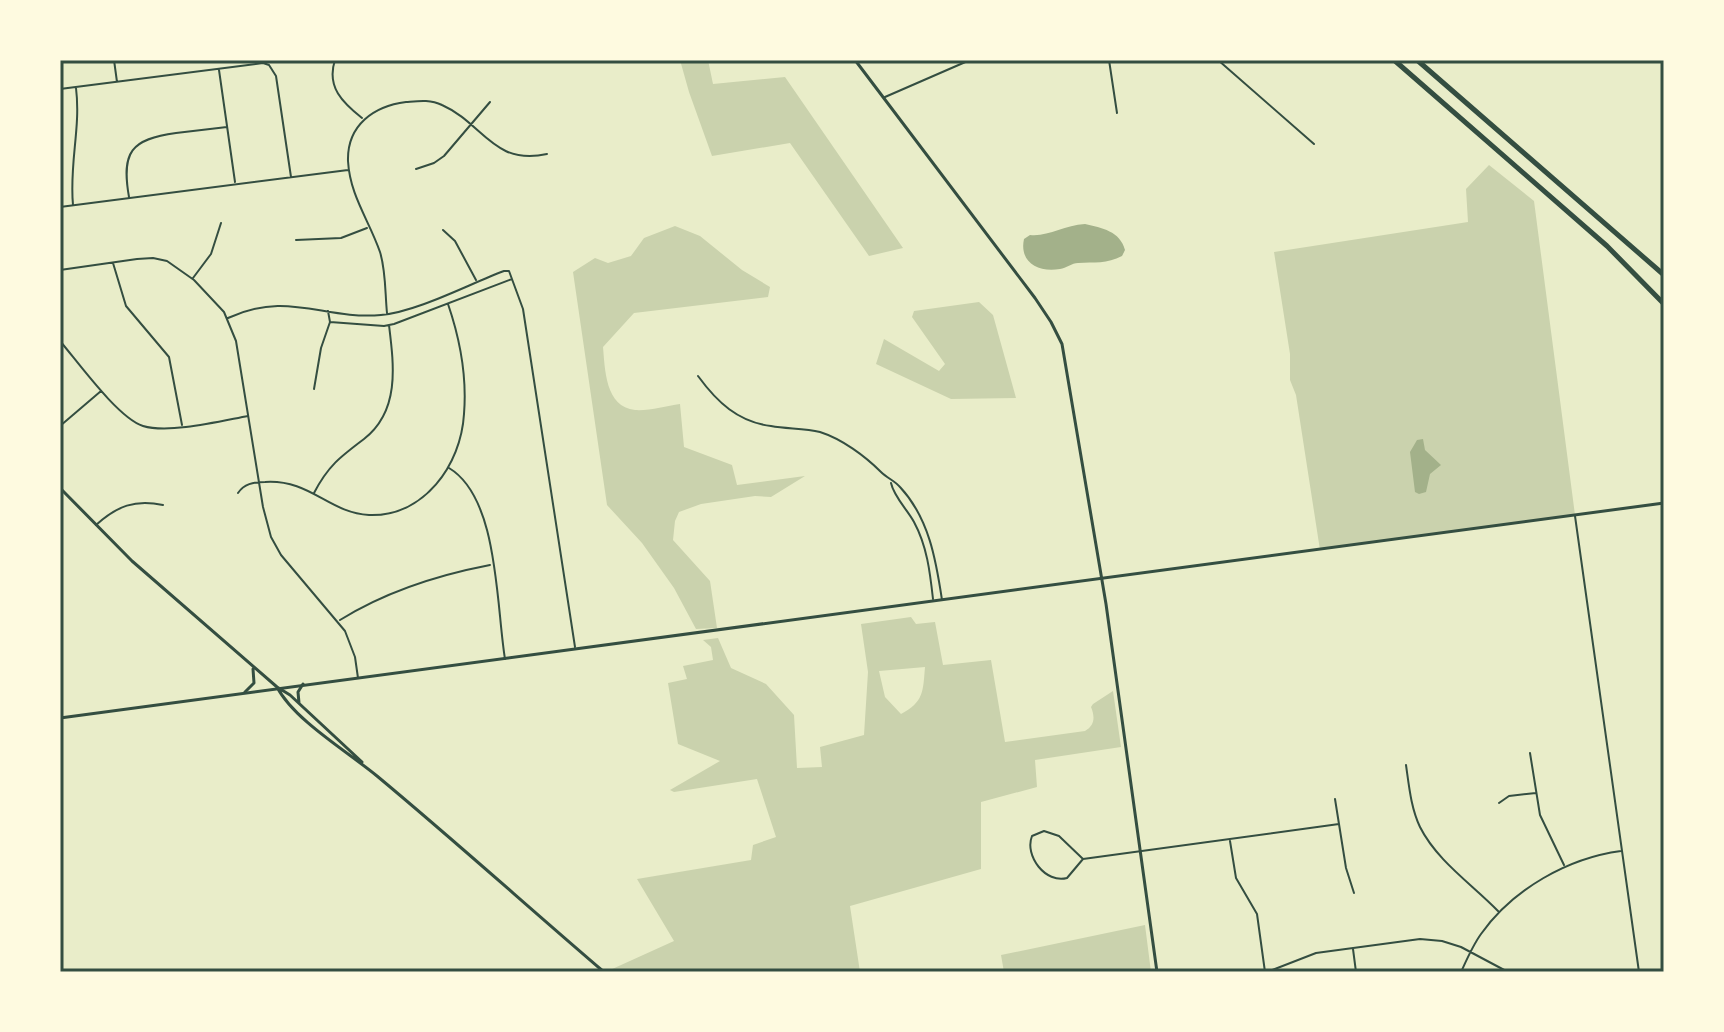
<svg xmlns="http://www.w3.org/2000/svg" width="1724" height="1032" font-family="'Roboto Condensed',sans-serif">
  <style>
    .green { fill: #cad2ad; fill-rule: evenodd }
    .water { fill: #a3b18a }
    .lines { fill: none; stroke-linecap: round; stroke-linejoin: round }
    .minor { stroke: #344e41; stroke-width: 2 }
    .tertiary { stroke: #344e41; stroke-width: 3 }
    .secondary { stroke: #344e41; stroke-width: 3 }
    .motorway { stroke: #344e41; stroke-width: 5 }
    .neatline { fill: none; stroke: #344e41; stroke-width: 3 }
  </style>
  <rect width="100%" height="100%" fill="#e9edc9"/>
  <!-- green -->
  <path class="green" d="M680,60H708L713,84L785,77L903,248L869,256L790,143L712,156L689,92Z
    M1489,165L1534,201L1575,515L1320,550L1296,395L1290,380V354L1274,252L1468,222L1466,189Z
    M675,226L700,236L742,270L770,287L768,297L634,313L603,347C605,369 605,407 635,410C649,411 666,406 680,404L684,447L732,465L737,485L805,476L771,497L755,496L701,504L679,512L675,521L673,540L710,581L717,628L696,629L674,588L642,543L607,505L573,272L595,258L608,263L631,256L644,238Z
    M979,302L993,315L1016,398L951,399L876,364L884,339L939,371L945,364L912,317L914,311Z
    M911,617L916,624L935,622L943,665L991,660L1005,742L1085,731C1095,725 1095,717 1091,707L1093,704L1113,691L1121,747L1035,760L1037,787L981,802V869L850,906L860,972H612L610,970L674,941L637,879L751,860L753,845L776,837L757,779L674,792L670,790L720,761L678,744L668,683L687,679L683,666L713,660L711,647L703,640L718,638L731,668L766,684L794,715L797,768L822,767L820,747L864,735L868,672L861,624ZM925,667C923,691 924,702 901,714L885,697L879,671Z
    M1145,925L1151,972H1004L1001,955Z"/>
  <!-- water -->
  <path class="water" d="M1085,224C1102,228 1120,231 1125,250L1122,256C1107,264 1094,262 1078,263C1072,263 1066,268 1060,269C1038,273 1019,262 1024,239L1030,235C1048,237 1064,225 1085,224Z
    M1423,439L1425,450L1441,465L1430,474L1426,492L1419,494L1415,492L1410,452L1417,440Z"/>
  <g class="lines">
    <!-- minor -->
    <path class="minor" d="M114,60L117,82
      M335,60C326,87 343,103 362,118
      M1109,60L1117,113
      M1218,60L1314,144
      M219,70L235,182
      M60,89L263,63L269,65L276,76L291,177
      M885,97L970,60
      M416,169L434,163L444,156L490,102
      M129,197C121,152 131,139 176,133C193,131 210,129 227,127
      M73,205C69,164 81,128 76,88
      M60,207L348,170
      M443,230L455,241L476,280
      M296,240L341,238L367,228
      M113,263L126,306L169,357L182,425
      M60,270L137,259L153,258L167,261L194,280L224,312L236,341L263,507L271,537L281,555L345,631L355,657L358,678
      M193,278L211,254L221,223
      M387,313C385,294 386,271 380,252C369,220 350,196 348,161C347,125 374,106 406,102C418,101 430,99 442,105C483,123 493,166 547,154
      M228,318C288,290 323,320 381,315C417,312 469,284 504,271H509L523,309L575,647
      M330,322L384,326L394,324L512,279
      M60,341C78,362 118,418 143,426C169,434 221,421 248,416
      M698,376C717,402 738,422 771,426C787,429 804,428 820,432C842,439 865,456 881,472C887,478 895,481 900,487C929,518 936,560 942,600
      M314,389L321,348L330,322L328,311
      M60,426L101,391
      M449,468C499,498 496,605 505,659
      M891,483C894,497 907,509 914,522C927,546 930,572 933,599
      M238,493C244,484 253,482 265,482C310,479 329,513 369,515C424,517 461,465 464,414C467,377 460,339 448,304
      M314,493C328,466 340,457 364,439C400,411 394,366 389,325
      M1575,516L1639,972
      M96,525C117,506 135,499 163,505
      M340,620C385,592 438,575 490,565
      M1530,753L1540,815L1564,865
      M1406,765C1409,786 1411,808 1420,827C1437,861 1473,885 1498,911
      M1335,799L1346,868L1354,893
      M1499,803L1509,796L1536,793
      M1044,831L1059,836L1083,859L1067,878C1046,884 1024,856 1032,836Z
      M1230,841L1236,878L1257,914L1265,972
      M1083,859L1339,824
      M1353,949L1356,972
      M1267,972L1316,953L1420,939L1442,941L1461,947L1508,972
      M1461,972C1467,959 1473,945 1481,934C1513,889 1568,858 1621,851"/>
    <!-- tertiary -->
    <path class="tertiary" d="M60,718L1664,503"/>
    <!-- secondary -->
    <path class="secondary" d="M855,60L1035,298L1051,322L1062,344L1106,604L1157,972
      M60,488L132,561L277,687L290,695L362,762
      M277,687C294,720 348,752 377,776C454,840 528,907 604,972
      M245,692L254,683L253,669
      M299,703L298,692L303,684"/>
    <!-- motorway -->
    <path class="motorway" d="M1394,60L1607,246L1664,304
      M1417,60L1664,275"/>
  </g>
  <!-- border -->
  <rect width="1724" height="1032" fill="none" stroke="#fefae0" stroke-width="124"/>
  <rect x="62" y="62" width="1600" height="908" class="neatline"/>
</svg>
